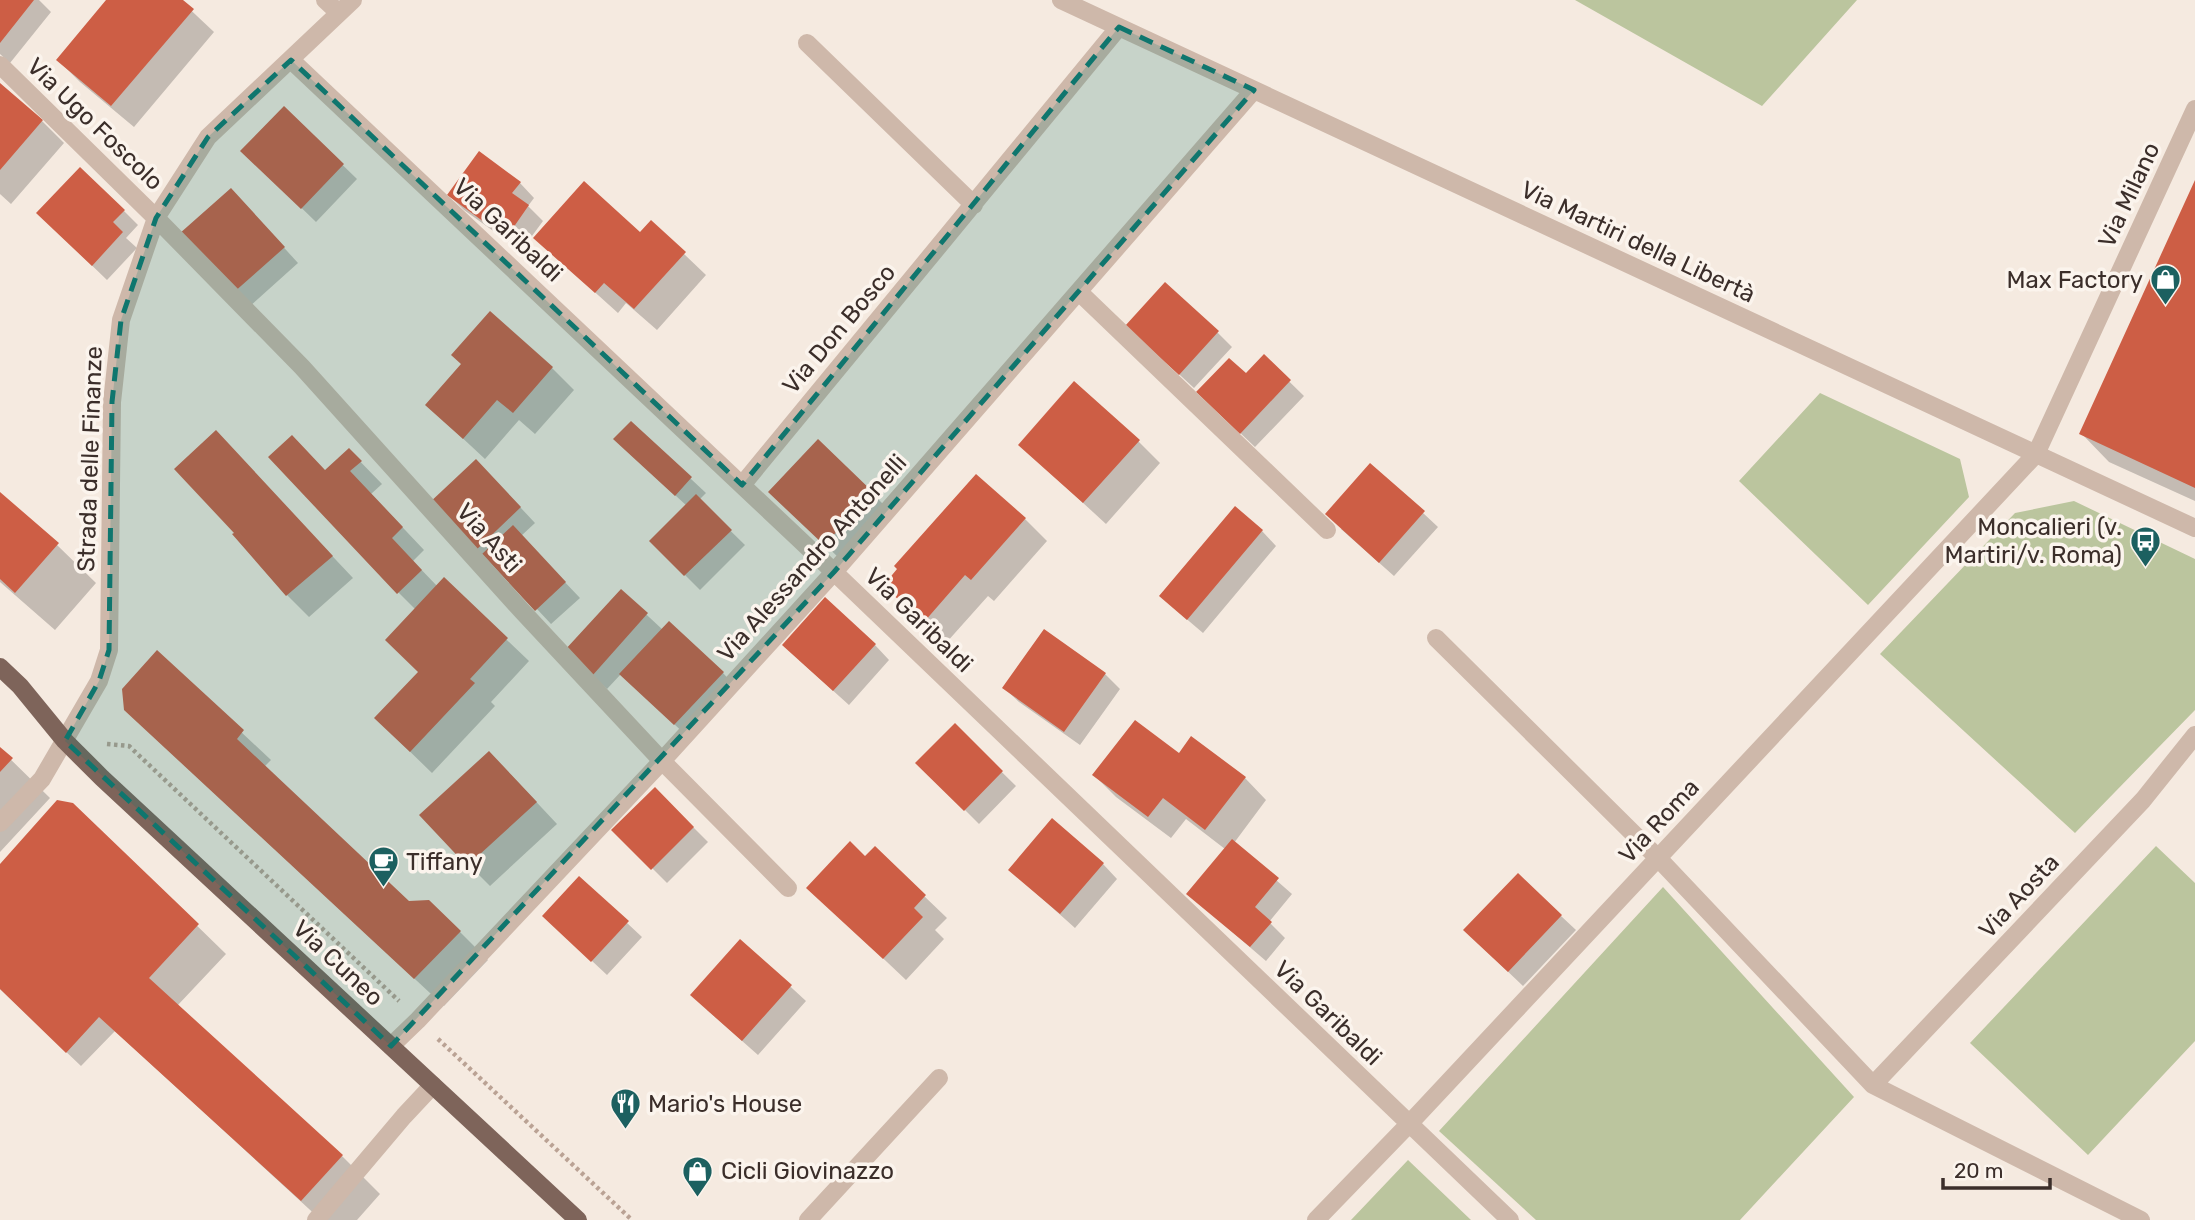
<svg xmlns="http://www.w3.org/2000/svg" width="2195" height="1220" font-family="Rubik,sans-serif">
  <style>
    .green { fill: #bbc59e }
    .shadow { fill: #0003 }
    .building { fill: #cd5e45 }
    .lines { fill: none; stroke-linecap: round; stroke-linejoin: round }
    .path { stroke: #baa294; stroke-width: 4.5; stroke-dasharray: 3.5 3.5; stroke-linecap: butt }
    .minor { stroke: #ceb8aa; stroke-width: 18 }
    .major { stroke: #7e645a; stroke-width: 18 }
    .marked { fill: #0f766e; fill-opacity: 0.2; stroke: #0f766e; stroke-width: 5; stroke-dasharray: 14 9; stroke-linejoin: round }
    .labels { text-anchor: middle; stroke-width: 7; stroke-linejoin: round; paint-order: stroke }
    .street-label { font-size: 24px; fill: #3b2e2a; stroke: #fbf4ed }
    .poi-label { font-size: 24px; fill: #3b2e2a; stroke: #fbf4ed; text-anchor: start }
  </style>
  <rect width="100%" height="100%" fill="#f5eae0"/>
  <!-- green -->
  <path class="green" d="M1575,0H1857L1762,106Z
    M1820,393L1960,459L1969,497L1868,605L1739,481Z
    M2074,501L2195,559V710L2075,833L1880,654L2015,513Z
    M2156,846L2195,883V1041L2088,1155L1970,1043Z
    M1663,887L1854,1097L1740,1220H1536L1439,1131Z
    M1408,1160L1471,1220H1351Z"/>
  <!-- shadow -->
  <path class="shadow" d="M0,0H39L51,12L10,63L0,54Z
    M108,0H180L214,32L134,127L80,82L58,60Z
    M0,85L42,121L64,143L11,204L0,194Z
    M284,108L357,179L316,222L243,151Z
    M520,183L534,198L528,206L543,221L521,251L464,210L449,195Z
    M2195,184V501L2109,462L2081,433Z
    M245,205L298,263L249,307L234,292Z
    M124,211L138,225L126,238L137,248L107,280L52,227Z
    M641,234L684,254L706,275L657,330L626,303L618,313L558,259Z
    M1217,332L1232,347L1194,388L1142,340Z
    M1264,357L1304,396L1255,447L1213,407Z
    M463,364L552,368L574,390L535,434L519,420L485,459L427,405Z
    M631,423L706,493L699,500L745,545L700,590L651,541L687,506L630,454Z
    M1138,441L1160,463L1106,524L1020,445Z
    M349,450L382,484L371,494L424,550L413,561L438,587L444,580L529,661L491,702L495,706L432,773L398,740L420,672L416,610L398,592L326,472Z
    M237,455L353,578L309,617L287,595Z
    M491,476L535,523L521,536L580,598L551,624L493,562L474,551Z
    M0,494L57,545L96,583L55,630L0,582Z
    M873,494L887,508L840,559L785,506Z
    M1423,513L1438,527L1394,576L1341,529Z
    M1025,519L1047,541L994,601L988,596L946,643L885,586Z
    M1262,531L1276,546L1203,633L1176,610Z
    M621,591L663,630L723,673L737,688L690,739L621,674L607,689L581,665Z
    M1044,631L1105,674L1120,689L1080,745L1019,702L1004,688Z
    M875,645L889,660L849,705L799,660Z
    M157,653L271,760L264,767L408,903L460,932L488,960L444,1006L155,738Z
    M955,726L1016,786L979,824L918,763Z
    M0,749L50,798L0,852Z
    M1179,755L1245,778L1266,800L1234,843L1292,894L1269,922L1285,938L1266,961L1188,894L1225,849L1186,819L1171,838L1116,797L1094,775Z
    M511,775L557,824L490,886L469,865Z
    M655,789L708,842L667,883L614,830Z
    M73,805L226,954L177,1006L342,1156L380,1194L357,1220H321L115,1031L81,1066L0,989V866Z
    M875,849L947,918L935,930L944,939L906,980L831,909L865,859Z
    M1103,864L1117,879L1075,928L1010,870Z
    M1561,916L1576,930L1523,986L1480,945Z
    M627,923L642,937L607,975L559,930Z
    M741,941L806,1001L758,1055L707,1010Z"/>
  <!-- building -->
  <path class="building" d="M0,0H34L0,43Z
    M106,0H183L194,9L111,106L56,60Z
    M0,83L43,120L0,170Z
    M284,106L344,164L301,209L240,151Z
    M479,151L521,182L512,193L529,205L506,238L447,195Z
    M80,167L125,210L113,222L123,232L92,266L36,213Z
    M2195,180V488L2079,434Z
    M584,181L640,232L651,220L686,252L634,309L604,283L595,293L533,238Z
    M231,188L285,247L233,293L179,234Z
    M1165,282L1219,331L1179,375L1125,326Z
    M490,311L553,367L513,413L497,400L463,439L425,405L461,364L451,355Z
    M1264,354L1291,380L1240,434L1196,392L1229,358L1246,373Z
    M1074,381L1140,440L1083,503L1018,445Z
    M631,421L692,477L675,496L613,439Z
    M216,430L333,556L286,596L232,534L234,533L174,469Z
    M292,435L325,470L349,448L362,461L350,471L403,527L392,538L422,570L397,594L268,457Z
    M818,439L874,493L824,545L768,492Z
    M476,459L521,507L473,553L427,505Z
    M1370,463L1425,511L1379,563L1325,514Z
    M976,474L1026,518L971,580L965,575L924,622L883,586L897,569L894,566Z
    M0,492L59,543L15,593L0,579Z
    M696,494L732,530L684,576L649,541Z
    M1235,506L1263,530L1187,620L1159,596Z
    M513,525L566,582L535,611L482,554Z
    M444,577L508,638L470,679L475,683L410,752L374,718L418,672L385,640Z
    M621,589L648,613L592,676L564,651Z
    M825,597L876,644L833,691L782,645Z
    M669,621L724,672L674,725L619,674Z
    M1044,629L1106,673L1064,732L1002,688Z
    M157,650L244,730L237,739L409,901L429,900L461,931L414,979L124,710L122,689Z
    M1135,720L1179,753L1191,736L1246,777L1205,830L1163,798L1148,817L1092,775Z
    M955,723L1003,771L964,811L915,763Z
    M0,747L13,758L0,772Z
    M489,751L537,802L467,866L419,815Z
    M655,787L694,827L651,870L611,830Z
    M57,800L73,803L199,924L149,978L343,1155L301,1201L99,1017L66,1053L0,989V864Z
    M1052,818L1104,863L1060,914L1008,870Z
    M1232,839L1279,878L1255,907L1272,922L1250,947L1186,894Z
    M850,841L865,856L875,846L926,895L914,908L923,917L883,959L806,888Z
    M1518,873L1562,915L1508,972L1463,930Z
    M579,876L629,921L591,962L542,916Z
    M740,939L792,985L742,1041L690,995Z"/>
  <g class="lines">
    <!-- path -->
    <path class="path" d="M107,744L129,746L399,1001
      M438,1039L632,1220"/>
    <!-- minor -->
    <path class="minor" d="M325,0L339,13
      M1061,0L2195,528
      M807,43L974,205
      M291,60L834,572L1510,1220
      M0,65L156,218L302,367L522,611L662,761L788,888
      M1079,292L1327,530
      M742,485L1119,27
      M1436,638L1658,858L1873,1085L2141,1220
      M0,823L42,779L99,681L109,650L112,402L121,320L156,218L208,137L353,0
      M391,1046L418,1020L662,761L834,572L1254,90
      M1873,1085L2143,800L2195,735
      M316,1220L404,1116L433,1085
      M808,1220L939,1078
      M1316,1220L1409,1124L2036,454L2195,109"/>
    <!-- major -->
    <path class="major" d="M0,667L20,686L65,741L102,778L578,1220"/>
  </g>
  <!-- marked area -->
  <path class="marked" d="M1119,27L1254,90L834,572L391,1046L65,741L99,681L109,650L112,402L121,320L156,218L208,137L291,60L742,485Z"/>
  <!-- icons -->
  <defs>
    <symbol id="shop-pin" viewBox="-11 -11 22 30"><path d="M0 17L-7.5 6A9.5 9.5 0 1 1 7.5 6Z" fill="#1c6060" stroke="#fbf4ed"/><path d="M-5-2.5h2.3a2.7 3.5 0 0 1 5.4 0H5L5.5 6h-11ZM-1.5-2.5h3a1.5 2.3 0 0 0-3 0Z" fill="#fff"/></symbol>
    <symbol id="bus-pin" viewBox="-11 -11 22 30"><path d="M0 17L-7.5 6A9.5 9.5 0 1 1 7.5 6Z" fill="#1c6060" stroke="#fbf4ed"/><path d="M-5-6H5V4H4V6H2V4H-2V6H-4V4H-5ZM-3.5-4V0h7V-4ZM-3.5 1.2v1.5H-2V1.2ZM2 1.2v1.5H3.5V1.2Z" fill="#fff"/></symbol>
    <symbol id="cafe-pin" viewBox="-11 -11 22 30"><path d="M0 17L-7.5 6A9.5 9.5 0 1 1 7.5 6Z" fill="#1c6060" stroke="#fbf4ed"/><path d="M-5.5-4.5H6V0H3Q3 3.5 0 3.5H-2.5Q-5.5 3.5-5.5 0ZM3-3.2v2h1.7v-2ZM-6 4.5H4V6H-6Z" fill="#fff"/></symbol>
    <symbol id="restaurant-pin" viewBox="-11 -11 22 30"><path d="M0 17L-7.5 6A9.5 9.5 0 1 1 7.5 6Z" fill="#1c6060" stroke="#fbf4ed"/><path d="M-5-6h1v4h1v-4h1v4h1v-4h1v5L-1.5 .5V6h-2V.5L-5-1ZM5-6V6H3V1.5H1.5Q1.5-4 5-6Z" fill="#fff"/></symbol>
  </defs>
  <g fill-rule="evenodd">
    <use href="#shop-pin" x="2148" y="262" width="35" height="47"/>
    <use href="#bus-pin" x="2128" y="524" width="35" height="47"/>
    <use href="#cafe-pin" x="366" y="844" width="35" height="47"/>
    <use href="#restaurant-pin" x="608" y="1086" width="35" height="47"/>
    <use href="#shop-pin" x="680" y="1154" width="35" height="47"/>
  </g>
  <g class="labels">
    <!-- street labels -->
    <g class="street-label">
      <text transform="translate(95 124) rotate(44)" y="8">Via Ugo Foscolo</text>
      <text transform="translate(2129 195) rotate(-65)" y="8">Via Milano</text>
      <text transform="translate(508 230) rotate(43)" y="8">Via Garibaldi</text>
      <text transform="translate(1638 242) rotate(25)" y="8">Via Martiri della Libertà</text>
      <text transform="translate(839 329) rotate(-50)" y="8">Via Don Bosco</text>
      <text transform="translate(90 459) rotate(-88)" y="8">Strada delle Finanze</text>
      <text transform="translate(489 538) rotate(48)" y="8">Via Asti</text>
      <text transform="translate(812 558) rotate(-48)" y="8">Via Alessandro Antonelli</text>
      <text transform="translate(919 620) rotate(44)" y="8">Via Garibaldi</text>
      <text transform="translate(1659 821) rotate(-47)" y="8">Via Roma</text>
      <text transform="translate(2019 896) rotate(-47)" y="8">Via Aosta</text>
      <text transform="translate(338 963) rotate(43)" y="8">Via Cuneo</text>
      <text transform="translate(1328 1013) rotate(44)" y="8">Via Garibaldi</text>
    </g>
    <!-- poi labels -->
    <g class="poi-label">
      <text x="2143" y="288" text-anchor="end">Max Factory</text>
      <text x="2122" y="535" text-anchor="end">Moncalieri (v.<tspan x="2122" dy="28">Martiri/v. Roma)</tspan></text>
      <text x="406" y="870">Tiffany</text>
      <text x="648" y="1112">Mario's House</text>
      <text x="721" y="1179">Cicli Giovinazzo</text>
    </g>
  </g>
  <!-- scale -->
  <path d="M1943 1178v10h107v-10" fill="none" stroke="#3b2e2a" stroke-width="3.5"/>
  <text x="1954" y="1178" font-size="21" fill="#3b2e2a" stroke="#fbf4ed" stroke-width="5" paint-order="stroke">20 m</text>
</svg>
